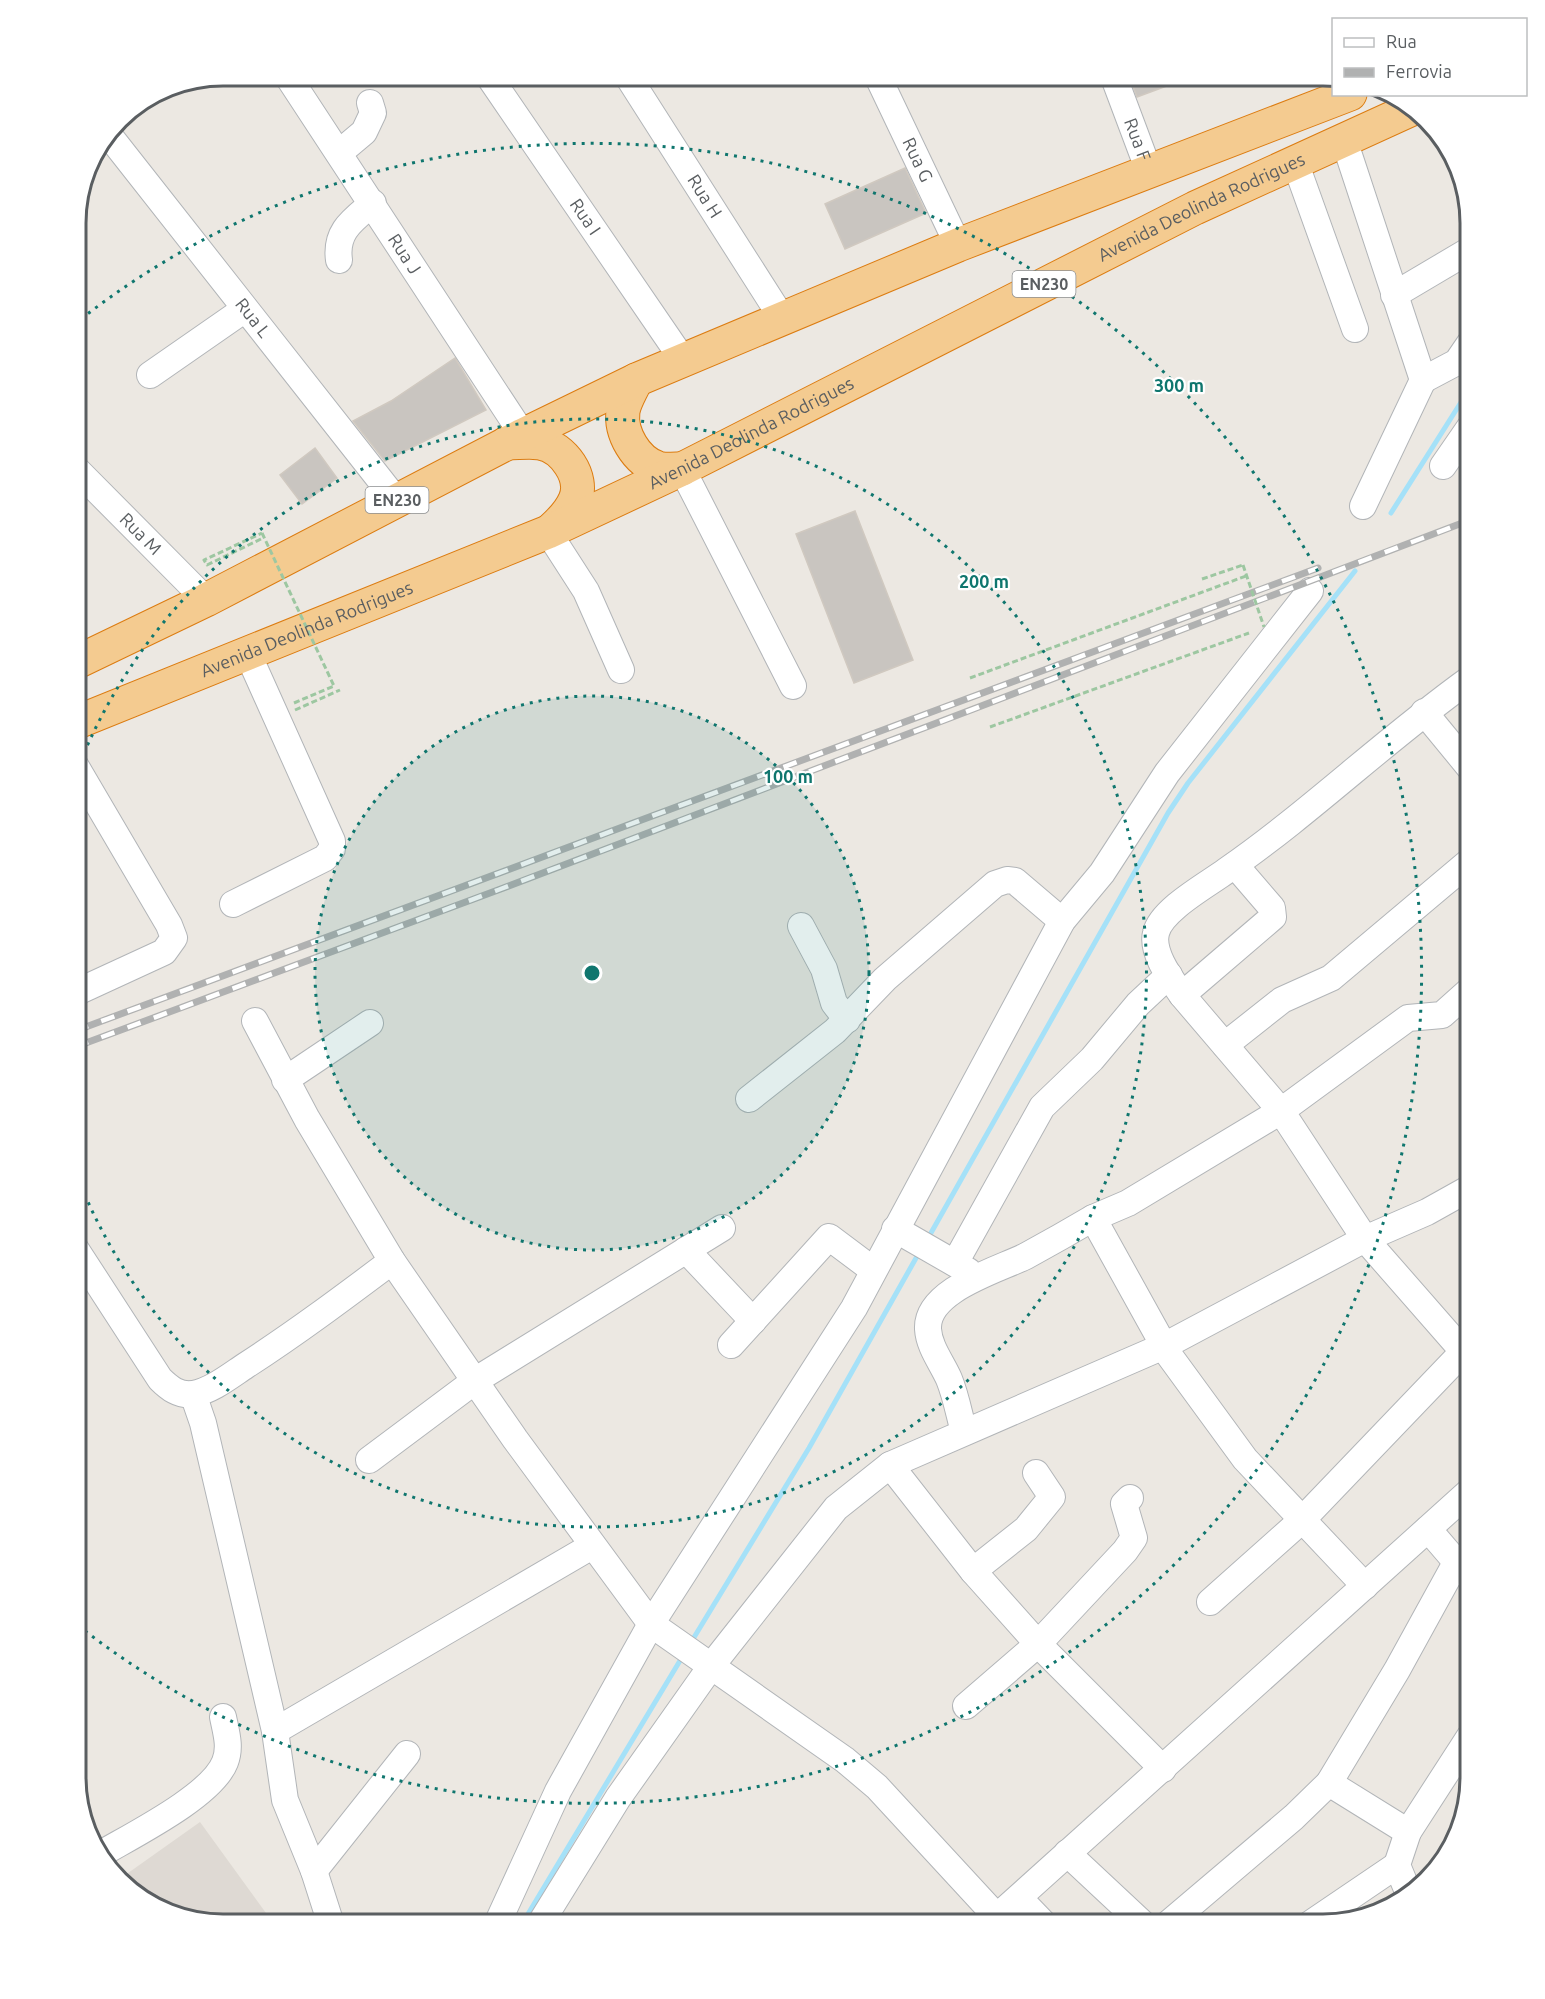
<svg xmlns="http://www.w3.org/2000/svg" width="1545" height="1999" font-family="Ubuntu,sans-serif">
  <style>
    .education { fill: #ded9d3 }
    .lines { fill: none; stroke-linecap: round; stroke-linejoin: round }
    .stream { stroke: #a5e1f8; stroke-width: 5 }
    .building { fill: #c9c5c0; stroke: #d0c9c0; stroke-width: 1.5 }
    .minor-casing { stroke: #b2b5b8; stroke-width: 28 }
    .highway-casing { stroke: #dc7c11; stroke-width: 35 }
    .path { stroke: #9dc7a1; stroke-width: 3; stroke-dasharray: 6 3; stroke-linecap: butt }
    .minor { stroke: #fff; stroke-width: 26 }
    .highway { stroke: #f4cb90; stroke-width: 33 }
    .rail-casing { stroke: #b0b1b1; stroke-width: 7 }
    .rail { stroke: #fff; stroke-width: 4.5; stroke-dasharray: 14; stroke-linecap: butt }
    .path-bridge { stroke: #9dc7a1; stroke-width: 3; stroke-dasharray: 6 3; stroke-linecap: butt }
    .ring { fill: none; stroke: #0f766e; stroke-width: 3; stroke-dasharray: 3 6 }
    .labels { text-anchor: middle; stroke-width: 4.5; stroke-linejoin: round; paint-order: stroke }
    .shield { fill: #fff; stroke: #8c8e90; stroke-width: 1.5 }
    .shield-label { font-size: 16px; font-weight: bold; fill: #5a5e61 }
    .street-label { font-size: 18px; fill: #5a5e61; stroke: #fff }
    .rim { fill: none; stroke: #5a5e61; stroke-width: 3 }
    .centre { fill: #0f766e; stroke: #fff; stroke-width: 3 }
    .ring-label { font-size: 18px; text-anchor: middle; font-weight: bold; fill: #0f766e; stroke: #fff; stroke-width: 4.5; stroke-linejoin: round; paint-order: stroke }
  </style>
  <rect width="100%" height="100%" fill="#ece8e2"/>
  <!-- education -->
  <path class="education" d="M200,1822L274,1924H223L149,1904L121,1878Z"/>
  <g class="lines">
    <!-- stream -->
    <path class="stream" d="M1391,513L1470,388
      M927,1240L1168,813L1188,783L1355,571
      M690,1644L809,1448L920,1251
      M522,1924L684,1654"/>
  </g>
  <!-- building -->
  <path class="building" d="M1129,75H1191V77L1137,97Z
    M905,168L926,213L845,249L825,204Z
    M455,358L486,410L385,461L353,421L391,401Z
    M315,448L337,478L302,504L280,475Z
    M855,511L913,660L854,683L796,534Z"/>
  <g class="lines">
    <defs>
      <g id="minor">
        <path id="s1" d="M287,75L523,435"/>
        <path id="s2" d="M488,75L683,360"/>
        <path id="s3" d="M627,75L782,318"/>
        <path id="s4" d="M877,75L958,245"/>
        <path id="s5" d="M1113,75L1149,171"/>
        <path id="s6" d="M108,134L396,500"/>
        <path d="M1344,140L1423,380L1363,506"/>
        <path d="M339,153L364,132L373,113L370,103"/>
        <path d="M1295,162L1355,329"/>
        <path d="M339,260C335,231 353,220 373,203"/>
        <path d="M1394,295L1470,250"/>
        <path d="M150,375L245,309"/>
        <path d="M1423,380L1457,362L1470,343"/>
        <path d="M1443,466L1470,427"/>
        <path id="s7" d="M75,468L206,600"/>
        <path d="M682,469L793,686"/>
        <path d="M548,532L586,591L621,670"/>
        <path d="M1424,712L1470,768"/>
        <path d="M233,904L325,858L332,849V841L248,654"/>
        <path d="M801,926L824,969L834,1003L847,1020"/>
        <path d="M75,993L164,952L174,938L169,925L75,765"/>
        <path d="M1182,995L1273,917L1272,908L1235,865"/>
        <path d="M255,1021L307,1119L392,1261L515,1439L651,1624L845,1760L877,1787L997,1917"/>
        <path d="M1225,1045L1282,1000L1331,978L1470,861"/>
        <path d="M285,1080L370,1023"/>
        <path d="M749,1099L835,1031L885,979L995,884L1007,880L1015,881L1062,921"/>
        <path d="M895,1229L968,1271"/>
        <path d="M75,1248L160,1379C169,1388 179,1396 193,1394C211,1391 230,1376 245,1366C296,1333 344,1297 392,1261"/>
        <path d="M686,1250L753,1321"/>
        <path d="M955,1263L1042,1107L1092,1059L1138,1004L1169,975"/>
        <path d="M731,1345L829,1237L873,1270"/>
        <path d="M1470,1359L1365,1239L1281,1111L1182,995C1171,979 1151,953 1156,933C1161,910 1207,885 1226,871C1311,812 1386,739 1470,679"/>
        <path d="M193,1394L203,1423L275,1731L285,1800L314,1871L331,1924"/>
        <path d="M964,1432C959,1414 956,1396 949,1379C942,1363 929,1347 928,1329C926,1290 998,1270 1026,1256C1048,1244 1071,1231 1093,1218"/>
        <path d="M369,1460L476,1380L722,1228"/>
        <path d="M890,1465L973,1571L1038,1644L1163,1769"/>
        <path d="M1428,1529L1470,1578"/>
        <path d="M973,1571L1026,1529L1052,1497L1036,1473"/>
        <path d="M1365,1586L1245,1459L1169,1355L1093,1218L1128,1203L1281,1111L1408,1018L1442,1015L1470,990"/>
        <path d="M1210,1602L1302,1520L1463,1352"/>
        <path d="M966,1706L1038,1644L1125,1551L1134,1538L1124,1504L1130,1498"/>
        <path d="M275,1731L592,1546"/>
        <path d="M1329,1783L1408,1832"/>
        <path d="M1067,1853L1143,1924"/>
        <path d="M99,1855C131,1836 212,1796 225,1762C231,1747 226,1732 223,1717"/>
        <path d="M314,1871L407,1754"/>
        <path d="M1409,1894L1397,1865L1408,1832L1470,1736"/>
        <path d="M1019,1898L1044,1924"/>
        <path d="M497,1924L558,1791L651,1624L854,1308L1062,921L1102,873L1167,773L1310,591"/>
        <path d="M540,1924L618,1798L712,1665L836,1508L890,1465L1164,1346L1365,1239L1427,1212L1470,1188"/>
        <path d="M989,1924L1470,1491"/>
        <path d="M1168,1924L1294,1817L1329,1783L1397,1670L1457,1561"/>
        <path d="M1310,1924L1397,1865"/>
      </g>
      <g id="highway">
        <path d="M636,380C632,390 625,400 623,411C620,433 636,461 658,468C665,470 675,469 682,469"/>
        <path d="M507,443C518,443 530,441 540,443C563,447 585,477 575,500C570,512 561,521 552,529"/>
        <path d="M75,663L206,600L523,435L636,380L958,245L1350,94"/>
        <path id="s8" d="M75,723L548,532L682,469L1195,208L1412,109"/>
      </g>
    </defs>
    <!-- minor casing -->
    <use href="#minor" class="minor-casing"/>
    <!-- highway casing -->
    <use href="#highway" class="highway-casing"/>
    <!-- path -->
    <path class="path" d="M261,539L207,565L204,560L262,533
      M1202,579L1243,565
      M970,678L1246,576
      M294,703L334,686
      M295,710L340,690
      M990,727L1249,633"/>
    <!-- minor -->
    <use href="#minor" class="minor"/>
    <!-- highway -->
    <use href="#highway" class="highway"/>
    <defs>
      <path id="rail" d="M75,1031L1318,568
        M75,1047L498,890L1470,520"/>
    </defs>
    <!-- rail casing -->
    <use href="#rail" class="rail-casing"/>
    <!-- rail -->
    <use href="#rail" class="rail"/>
    <!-- path-bridge -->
    <path class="path-bridge" d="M262,533L334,686
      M1243,565L1264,627"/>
  </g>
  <!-- distance rings -->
  <circle cx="592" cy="973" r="277" fill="#0f766e" fill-opacity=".12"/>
  <g class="ring">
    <circle cx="592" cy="973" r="277"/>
    <path d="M77 770A554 554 0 1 1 77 1176"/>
    <path d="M81 319A830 830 0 1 1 75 1623"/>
  </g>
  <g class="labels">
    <!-- shield labels -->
    <g class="shield">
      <rect x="1012.5" y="271" width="63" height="26" rx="4.5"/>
      <rect x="365.5" y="487" width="63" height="26" rx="4.5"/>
    </g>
    <g class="shield-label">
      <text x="1044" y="290">EN230</text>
      <text x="397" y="506">EN230</text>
    </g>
    <!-- street labels -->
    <g class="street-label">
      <text dy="6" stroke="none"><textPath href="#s5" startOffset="69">Rua F</textPath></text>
      <text dy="6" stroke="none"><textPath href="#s4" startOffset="94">Rua G</textPath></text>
      <text dy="6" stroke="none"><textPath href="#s3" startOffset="144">Rua H</textPath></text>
      <text dy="6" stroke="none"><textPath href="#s8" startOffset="1240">Avenida Deolinda Rodrigues</textPath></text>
      <text dy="6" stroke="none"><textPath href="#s2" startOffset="172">Rua I</textPath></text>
      <text dy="6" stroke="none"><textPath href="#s1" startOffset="214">Rua J</textPath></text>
      <text dy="6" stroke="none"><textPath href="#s6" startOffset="234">Rua L</textPath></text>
      <text dy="6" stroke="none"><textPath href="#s8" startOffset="736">Avenida Deolinda Rodrigues</textPath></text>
      <text dy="6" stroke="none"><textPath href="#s7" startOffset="93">Rua M</textPath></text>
      <text dy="6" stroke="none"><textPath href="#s8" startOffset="250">Avenida Deolinda Rodrigues</textPath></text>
    </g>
  </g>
  <!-- crop -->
  <path d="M0 0H1545V1999H0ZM223 86H1323A137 137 0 0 1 1460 223V1777A137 137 0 0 1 1323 1914H223A137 137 0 0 1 86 1777V223A137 137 0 0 1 223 86Z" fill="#fff" fill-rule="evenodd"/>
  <path class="rim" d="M223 86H1323A137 137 0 0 1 1460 223V1777A137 137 0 0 1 1323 1914H223A137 137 0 0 1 86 1777V223A137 137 0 0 1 223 86Z"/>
  <circle cx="592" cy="973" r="9" class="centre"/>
  <g class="ring-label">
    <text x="1179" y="392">300 m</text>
    <text x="984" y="588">200 m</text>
    <text x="788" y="783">100 m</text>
  </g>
  <!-- legend -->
  <rect x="1332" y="18" width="195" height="78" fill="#ffffff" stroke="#bdbfc0" stroke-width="1.5"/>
  <rect x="1344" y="38" width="30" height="9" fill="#ffffff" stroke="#bdbfc0" stroke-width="1.5"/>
  <text x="1386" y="48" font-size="18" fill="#5a5e61">Rua</text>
  <rect x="1344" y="68" width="30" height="9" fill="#b0b1b1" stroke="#bdbfc0" stroke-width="1.5"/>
  <text x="1386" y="78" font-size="18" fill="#5a5e61">Ferrovia</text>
</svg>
